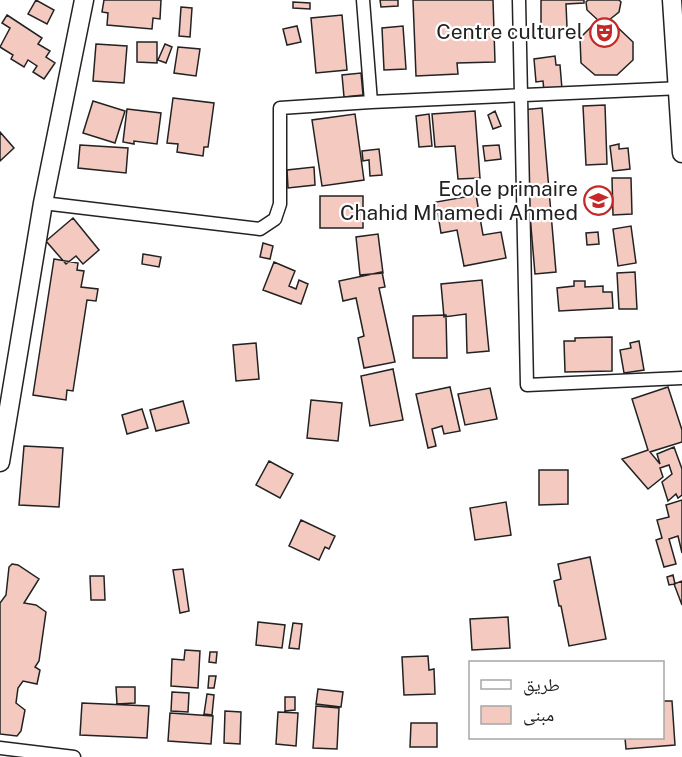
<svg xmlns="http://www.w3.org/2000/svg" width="682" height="757" font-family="'Public Sans','Noto Naskh Arabic',sans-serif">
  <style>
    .building { fill: #f3c9c0; stroke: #222; stroke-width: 1.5 }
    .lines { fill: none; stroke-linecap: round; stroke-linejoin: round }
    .street-casing { stroke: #222; stroke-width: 15 }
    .secondary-casing { stroke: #222; stroke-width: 21 }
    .street { stroke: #fff; stroke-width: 12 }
    .secondary { stroke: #fff; stroke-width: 18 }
    .labels { text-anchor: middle; stroke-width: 4.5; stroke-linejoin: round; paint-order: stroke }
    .poi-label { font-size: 21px; fill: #222; stroke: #fff; text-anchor: end }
  </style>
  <rect width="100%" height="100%" fill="#fff"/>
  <!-- building -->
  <path class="building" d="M36,0L54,10L47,24L28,14Z
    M104,0H161L160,19L153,18L152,29L107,25L108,13L102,12Z
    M380,0H398V6L381,7Z
    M413,0H493L495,62L457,63L458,74L416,76Z
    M541,0H584V3L566,4L567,27H561V32L558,36L552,38L543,34L541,29Z
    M588,0H619L621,2L619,12L609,20V24L615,25L633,42V60L617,75H595L581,63L580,38L592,26H600V22L587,10L586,2Z
    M293,2L310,3V9L293,8Z
    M181,7L192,8L190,37L179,36Z
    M7,15L42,38L38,44L50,51L46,57L55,63L44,79L33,72L37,66L28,60L24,67L11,59L13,55L0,47L10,28L2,23Z
    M342,15L347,70L316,73L311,18Z
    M297,26L301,42L287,45L283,29Z
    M403,26L406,69L384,70L382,28Z
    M137,42H157V63L137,62Z
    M96,44L127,46L124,83L93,81Z
    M165,44L172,47L166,63L158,60Z
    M178,47L200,49L196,76L174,73Z
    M555,56L556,65H560L562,89L544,91L543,81L536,82L534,59Z
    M361,73L363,95L344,97L342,75Z
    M173,98L214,103L208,147H204L203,156L177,152L178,144L167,143Z
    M93,101L125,111L115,143L83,133Z
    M605,105L607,164L586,165L583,106Z
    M542,108L556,272L535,274L521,110Z
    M127,109L161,113L157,144L134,141V144L123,142Z
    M475,111L480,178L458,179L455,146L435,147L432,114Z
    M495,111L501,126L493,129L488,115Z
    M355,114L364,180L322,186L312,120Z
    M429,114L432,146L419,147L416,116Z
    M0,132L14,148L0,161Z
    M619,144V149L628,148L630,169L613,171L610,146Z
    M80,145L128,148L126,173L78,168Z
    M499,145L501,159L485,161L483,146Z
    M379,149L382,175L370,176L369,160L363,161L362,151Z
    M314,167L315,185L288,188L287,170Z
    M612,178H631L632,214L613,215Z
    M476,195L483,235L501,232L506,258L464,266L457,230L441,233L436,202Z
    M320,196H363V228H320Z
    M73,218L99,250L83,264L76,256L66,264L46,241Z
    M631,226L636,263L618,266L613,229Z
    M598,232L599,244L587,245L586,233Z
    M378,234L383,273L360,275L356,237Z
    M263,243L273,246L270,259L260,257Z
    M143,254L161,257L159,267L142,264Z
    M54,259L78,263L77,270L84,271L81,287L98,289L96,301L87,300L73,391L67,390L66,400L33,395Z
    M274,262L295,271L289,286L296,289L299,280L308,284L301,304L263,290Z
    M382,272L385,287L379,288L395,362L364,368L358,338L364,336L356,298L343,301L339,281Z
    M635,272L637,309H619L617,273Z
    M482,280L489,351L467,353L466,314L444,317L441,284Z
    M574,281H585V287L603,286V292H612L613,308L559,311L557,288L574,286Z
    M446,315L447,358H413V316Z
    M612,337V371L565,372L564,341H575V338Z
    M639,341L644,370L624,373L620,350L631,348L630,343Z
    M256,343L259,379L236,381L233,345Z
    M393,369L403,420L370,426L361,376Z
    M450,387L460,431L444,434L442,426L432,429L436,446L428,448L416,394Z
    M668,387L682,430V442L650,452L660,464L657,454L674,447L682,469V495L678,498L676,494L668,501L662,482L672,474L669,465L660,468L663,477L648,489L622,459L648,450L632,399Z
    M490,388L497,419L465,425L458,394Z
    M311,400L342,403L338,441L307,438Z
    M183,401L189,423L156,431L150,410Z
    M142,409L148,428L127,434L122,415Z
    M24,446L63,448L59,507L19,505Z
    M269,461L293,474L280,498L256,485Z
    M539,470H568V504L539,505Z
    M682,500V553L678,536L669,539L676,564L664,567L656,540L662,538L657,520L669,517L666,505Z
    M506,502L511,535L475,540L470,508Z
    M301,520L335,536L329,549L325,547L319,560L289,546Z
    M590,557L606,639L569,646L561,606H559L554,581L561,579L558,564Z
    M12,564L18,565L39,579L24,603L36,605L46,612L39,661L35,667L40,670L37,684L23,681L18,688L16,703L25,710L21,731L17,736L0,734V603L6,595L9,567Z
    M183,569L189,611L180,613L173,570Z
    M673,575L675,584L669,585L667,577Z
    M90,576H104L105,600H91Z
    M682,581V605L674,584Z
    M508,617L510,648L472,650L470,619Z
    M258,622L285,625L282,648L256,645Z
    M293,623L302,624L299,649L289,648Z
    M185,650L200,651L198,688L171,686L172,659L184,660Z
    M210,652H217L216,663L209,662Z
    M428,656L429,670L434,669L435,694L404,695L402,657Z
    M209,676H216L214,688H208Z
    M116,687H135V703L117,704Z
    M318,689L343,692L341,707L316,704Z
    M172,692L189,693L188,712L171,711Z
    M207,694L214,695L212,715L204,714Z
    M285,697H295V710L285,711Z
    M662,701H672L675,745L626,749L625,738H662Z
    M82,703L149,706L147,738L80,735Z
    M316,706L339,708L337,749L313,748Z
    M225,711L241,712L240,744L224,743Z
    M278,712L298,713L296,746L276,744Z
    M170,713L213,716L211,744L168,741Z
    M411,723H437V747H410Z"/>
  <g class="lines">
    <defs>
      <path id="street" d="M363,0L371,102
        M519,0L527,385L682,378
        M43,203L260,229L275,219L280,204V108L371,102L682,88
        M0,748L74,757"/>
      <path id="secondary" d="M672,0L682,153
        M0,462L43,203L84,0"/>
    </defs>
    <!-- street casing -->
    <use href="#street" class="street-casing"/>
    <!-- secondary casing -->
    <use href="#secondary" class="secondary-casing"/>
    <!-- street -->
    <use href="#street" class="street"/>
    <!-- secondary -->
    <use href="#secondary" class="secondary"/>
  </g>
  <!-- icons -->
  <defs>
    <symbol id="theatre-ring" viewBox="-11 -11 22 22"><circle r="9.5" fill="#fff" stroke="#c62828" stroke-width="1.5"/><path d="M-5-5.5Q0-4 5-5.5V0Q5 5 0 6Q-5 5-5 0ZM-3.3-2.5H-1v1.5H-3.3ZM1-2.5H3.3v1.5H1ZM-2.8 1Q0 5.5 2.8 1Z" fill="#c62828"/></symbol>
    <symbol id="school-ring" viewBox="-11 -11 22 22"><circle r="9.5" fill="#fff" stroke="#c62828" stroke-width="1.5"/><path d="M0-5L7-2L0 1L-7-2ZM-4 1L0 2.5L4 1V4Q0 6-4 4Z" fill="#c62828"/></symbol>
  </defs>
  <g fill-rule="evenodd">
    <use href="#theatre-ring" x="588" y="16" width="33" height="33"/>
    <use href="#school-ring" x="582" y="184" width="33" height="33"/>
  </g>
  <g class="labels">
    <!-- poi labels -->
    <g class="poi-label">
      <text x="583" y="39">Centre culturel</text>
      <text x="578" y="196">Ecole primaire<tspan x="578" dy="24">Chahid Mhamedi Ahmed</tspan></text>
    </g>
  </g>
  <!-- legend -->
  <rect x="469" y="661" width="195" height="78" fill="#ffffff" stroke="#a7a7a7" stroke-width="1.5"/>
  <rect x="481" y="680" width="30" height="9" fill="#ffffff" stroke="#a7a7a7" stroke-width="1.5"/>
  <text x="523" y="691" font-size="18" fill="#222222">طريق</text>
  <rect x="481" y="706" width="30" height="18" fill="#f3c9c0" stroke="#a7a7a7" stroke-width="1.5"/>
  <text x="523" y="721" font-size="18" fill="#222222">مبنى</text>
</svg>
